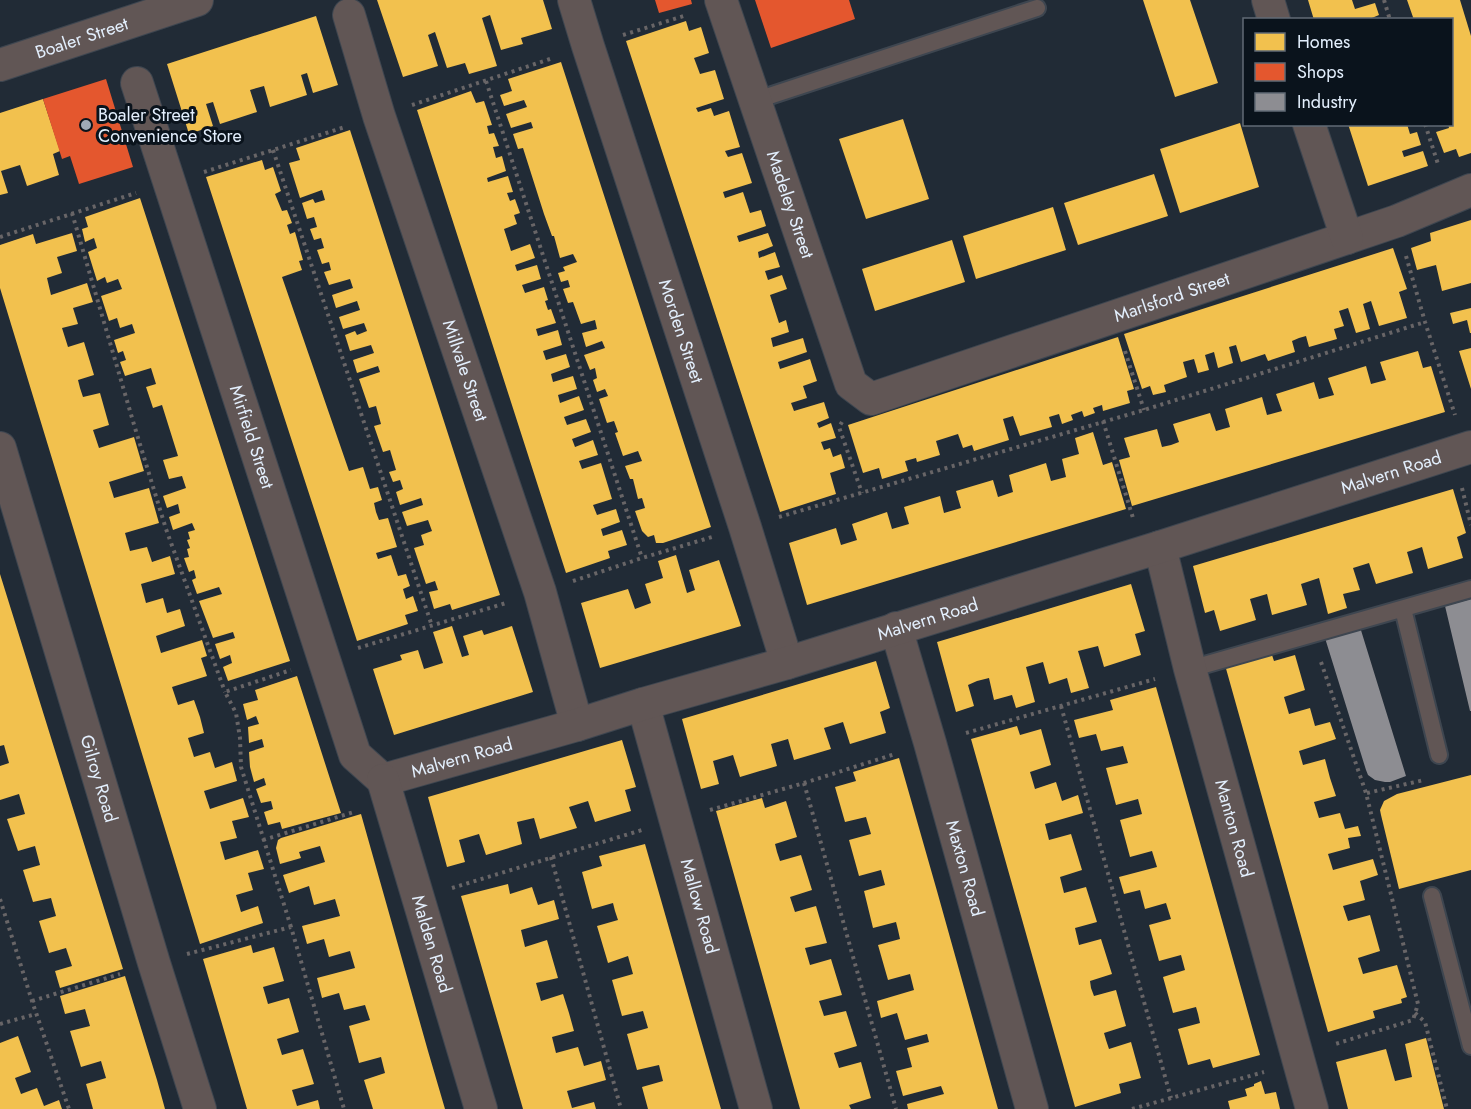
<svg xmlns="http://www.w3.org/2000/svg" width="1471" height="1109" font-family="Jost,sans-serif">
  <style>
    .homes { fill: #f2c14e }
    .shops { fill: #e4572e }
    .industry { fill: #8d8d92 }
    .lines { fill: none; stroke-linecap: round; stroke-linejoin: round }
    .service-casing { stroke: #3e4650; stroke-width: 20 }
    .minor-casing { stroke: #3e4650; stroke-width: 34 }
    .path { stroke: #686567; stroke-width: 4; stroke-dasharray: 3 4.5; stroke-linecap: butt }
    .service { stroke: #615655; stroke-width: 16 }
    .minor { stroke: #615655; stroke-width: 32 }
    .poi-dot { fill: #9faab7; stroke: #0a131c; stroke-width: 2 }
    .labels { text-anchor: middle; stroke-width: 6; stroke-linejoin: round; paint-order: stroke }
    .street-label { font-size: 18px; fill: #e3effd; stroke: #0a131c }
    .poi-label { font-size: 18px; fill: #e3effd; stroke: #0a131c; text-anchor: start }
  </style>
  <rect width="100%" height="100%" fill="#212b36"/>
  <!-- homes -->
  <path class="homes" d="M377,0H543L552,29L521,38L523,44L501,50L490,15L482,18L497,66L469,74L465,63L447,68L435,32L428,35L438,66L403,77Z
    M1143,0H1190L1218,83L1175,97Z
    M1308,0H1352L1355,9L1375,3L1379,15L1367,20H1314Z
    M1407,0H1460L1471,36V153L1459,157L1456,149L1444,153L1436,132L1449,128L1448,124H1452V20H1414Z
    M316,16L338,85L313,93L307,73L301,75L307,95L270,107L264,86L250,90L257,112L220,124L213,102L206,104L213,126L189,134L167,64Z
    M686,21L689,31L701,27L709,53L694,58L700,74L715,70L724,99L696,108L698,112L711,108L714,116L729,111L740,147L725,151L728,157L742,153L752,183L723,192L725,198L743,192L750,213L761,210L766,226L737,236L739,242L768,233L773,246L758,252L759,258L775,252L780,267L765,271L768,280L782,275L787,289L770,295L779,323L786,320L789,332L771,338L773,347L803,338L807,352L778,362L780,369L810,359L817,381L803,386L807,398L791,403L794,411L824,402L829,418L817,423L819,428L831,423L836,438L821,442L824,450L830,448L833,457L841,454L845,468L830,473L836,494L780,512L626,41Z
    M561,62L711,527L663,543H656L654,535L648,537L642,531L635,511L645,508L642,498L638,499L633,479H630L625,466L642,461L638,451L623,456L615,433L618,432L614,421L607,423L599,399L608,396L605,389L597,392L593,380L597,378L595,368L590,370L584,355L605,348L602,341L586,347L582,333L597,329L595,320L581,324L573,302L568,303L563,289L570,287L568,280L561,282L558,273L565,271L563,267L577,262L573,254L560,258L554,236H552L544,214L523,148L518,149L513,134L533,128L531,122L511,128L506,114L527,107L524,100L504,106L500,95L512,91L508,79Z
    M471,91L476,103L484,101L492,125L487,126L489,134L494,133L499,146L493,147L496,158L502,156L506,171L487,178L488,182L508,176L513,192L507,193L510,201L515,199L520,213L514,215L517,224L504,229L511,251L530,244L535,258L515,265L517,271L537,265L541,279L522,285L525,293L544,287L548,300L545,301L548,310L551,309L556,323L536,329L538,336L558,330L562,345L543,351L546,360L566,354L570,367L551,374L553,382L573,376L577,389L558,395L560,403L579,396L584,410L564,417L567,425L586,419L591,432L572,439L575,447L593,440L598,455L579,461L582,469L601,463L612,499L593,505L597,515L616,509L620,522L601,529L603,536L622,530L627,545L608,551L610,558L566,573L417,110Z
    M43,99L60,151L53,154L59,175L27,186L20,165L1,171L8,193L0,195V113Z
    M903,119L929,199L866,219L839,139Z
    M1240,123L1259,187L1180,213L1160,149Z
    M1348,124H1407L1410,134L1417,132L1421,145L1402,151L1404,157L1423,151L1428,166L1368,186Z
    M350,130L500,595L452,610L450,604L434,609L429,592L438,590L435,581L426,584L414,548L424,545L421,535L432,531L428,520L407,526L402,512L423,505L421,498L400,505L396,492L403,489L400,480L393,482L389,472L396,470L390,450L383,452L374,426L381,424L376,406L369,408L359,379L380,372L378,366L357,373L353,360L374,353L371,345L350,351L345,335L355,331L357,335L367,331L364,323L343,329L339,317L360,310L357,301L336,308L332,295L353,288L350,279L329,285L324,272L331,270L329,262L322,264L317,250L324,248L321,238L314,240L310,229L317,227L314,217L307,219L302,203L313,199L315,203L325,200L322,190L300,198L289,163L300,160L296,148Z
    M262,160L265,170L273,167L281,191L275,194L282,211L287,210L292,223L287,225L290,234L295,232L303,260L299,261L302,270L282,277L349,471L363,467L370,489L378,487L382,500L374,503L376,512L379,520L388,518L397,547L376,553L378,559L391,555L398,576L406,574L410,586L403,589L406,599L413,596L418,611L405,615L408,624L357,641L206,177Z
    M1154,174L1168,216L1078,245L1064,203Z
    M140,198L290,661L228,681L223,667L232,663L230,655L220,659L215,644L235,638L233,632L213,638L199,601L222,594L219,587L197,594L192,580L196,578L194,570L189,572L184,558L189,557L187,549L190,548L187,540L190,539L188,532L195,530L192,523L173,530L169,517L180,513L178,504L167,508L163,496L186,488L182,476L169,479L163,460L178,456L162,405L153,408L146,387L156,384L151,368L125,376L120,362L126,360L123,351L118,353L114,340L135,333L132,324L120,328L117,318L109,321L101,296L122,289L118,279L107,283L105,277L97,281L88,252L97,248L94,238L85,242L82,229L88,227L85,217Z
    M1053,207L1066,250L976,279L963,236Z
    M1471,220V283L1442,291L1436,265L1417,270L1411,248L1431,241L1430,233Z
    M72,233L77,251L57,257L62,273L47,278L51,295L87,283L93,302L73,308L78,324L62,328L68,347L84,342L94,375L78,380L80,388L83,397L100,393L109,425L93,430L99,448L134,437L144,471L109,482L114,498L149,488L159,523L125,533L130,551L147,547L152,562L170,556L175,574L141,584L146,603L163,598L167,613L180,609L185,626L156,636L161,653L202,640L207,656L201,658L207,676L172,687L178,705L194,700L200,717L204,733L188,738L194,757L210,752L215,768L232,762L237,781L204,791L210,809L243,798L249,817L232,821L237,838L220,842L225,860L258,850L264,869L248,873L253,890L236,895L241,912L258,906L263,923L200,944L0,288V245L33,234L36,244Z
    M952,240L965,282L875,311L862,269Z
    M1393,248L1407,289L1399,292L1407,318L1379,326L1371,301L1363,304L1370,329L1356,333L1348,308L1339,311L1344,326L1334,329L1337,339L1309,347L1306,336L1299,338L1292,341L1295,352L1268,361L1265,354L1241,362L1236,345L1229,347L1233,363L1218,368L1214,352L1205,355L1209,370L1198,373L1194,359L1183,362L1187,377L1164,385L1166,392L1153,395L1150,386L1142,389L1124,334Z
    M1471,308V333H1470L1467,320L1453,324L1450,313Z
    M1118,337L1134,389L1127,391L1130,403L1103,411L1102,405L1093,408L1095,413L1084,417L1082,411L1071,415L1073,420L1062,424L1059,414L1049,417L1052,427L1020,436L1013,416L1003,419L1009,440L974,451L972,445L963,448L958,434L936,441L940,455L917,462L916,458L905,461L908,471L882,479L879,468L863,473L848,425Z
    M1471,348V389L1459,351Z
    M1418,351L1423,368L1431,366L1445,412L1132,506L1119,460L1130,457L1124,438L1157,429L1162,447L1171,445L1179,442L1173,424L1210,413L1216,431L1230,427L1225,409L1262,397L1267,415L1282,411L1276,394L1314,382L1319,399L1334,395L1328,378L1366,366L1371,384L1386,380L1380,362Z
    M1093,432L1103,465L1112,462L1126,509L807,605L789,543L836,528L841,545L857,540L852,524L887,512L892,529L909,524L904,507L940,496L944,513L961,508L956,491L993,480L998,497L1013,492L1009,475L1046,463L1051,481L1066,477L1062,459L1079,454L1075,438Z
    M1453,489L1466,533L1457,537L1463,558L1428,569L1422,547L1407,552L1413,573L1376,584L1369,563L1353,568L1360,590L1343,594L1347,608L1328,614L1319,578L1301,584L1307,605L1272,615L1267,594L1250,599L1256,620L1220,631L1214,610L1205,613L1193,566Z
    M676,555L687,593L695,590L689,570L719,560L741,626L600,668L581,603L628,589L635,609L651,603L645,584L663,578L658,561Z
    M0,574L123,969L60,988L55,971L72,966L66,948L49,953L39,921L56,916L51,898L33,902L23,870L40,865L35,846L18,851L7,819L25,814L19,794L0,800V766L9,763L4,745L0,746Z
    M1131,584L1145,631L1135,634L1141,655L1104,667L1098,646L1078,651L1089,688L1071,693L1067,678L1049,684L1043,662L1026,667L1035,702L1016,708L1012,695L994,700L989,678L977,681L968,685L974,706L956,712L937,642Z
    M452,626L462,657L469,655L463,636L482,630L484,635L512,626L533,692L394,735L373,669L402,660L400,655L418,650L424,669L443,663L433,632Z
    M1271,652L1274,661L1295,655L1305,690L1284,697L1289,714L1310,708L1315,726L1330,722L1336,739L1299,751L1303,765L1325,759L1330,778L1336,796L1314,802L1319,818L1340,813L1345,829L1358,826L1361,836L1348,838L1350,848L1328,854L1333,870L1373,859L1378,875L1360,881L1365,900L1343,906L1348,921L1370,915L1380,951L1358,958L1363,974L1397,965L1407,997L1401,999L1402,1003L1373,1011L1375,1018L1328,1032L1225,665Z
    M876,661L890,708L880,712L886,733L850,744L843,722L824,728L831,749L794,760L788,739L771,744L777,766L740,777L733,755L713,761L719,784L701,789L682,719Z
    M297,676L341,813L282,829L280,822L268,825L264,812L273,809L271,801L261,803L256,789L266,785L264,778L254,782L250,767L249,752L264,747L262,739L249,743L248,727L259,724L256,716L247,720L243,704L258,700L255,690Z
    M1156,687L1260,1055L1213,1068L1210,1059L1188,1065L1178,1029L1200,1023L1198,1014L1196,1007L1173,1013L1163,977L1185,970L1181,955L1159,961L1149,925L1171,919L1166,903L1145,909L1140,890L1124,894L1119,877L1157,867L1152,851L1130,857L1120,820L1142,814L1138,799L1116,805L1106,768L1128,763L1123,746L1101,751L1096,734L1079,738L1074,720L1113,710L1110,700Z
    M1017,726L1020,735L1041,729L1051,765L1030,772L1035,789L1056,782L1062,801L1078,795L1083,813L1045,824L1049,840L1071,834L1082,870L1060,877L1064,893L1086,887L1097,922L1075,928L1079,945L1101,939L1112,974L1090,981L1091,988L1094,996L1116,990L1126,1026L1104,1033L1106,1040L1109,1049L1131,1042L1141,1078L1119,1084L1121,1093L1075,1107L971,739Z
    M622,740L636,787L625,790L631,811L595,822L588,801L569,807L577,828L540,839L534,818L517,822L522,844L486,855L479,834L459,840L465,862L447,867L428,797Z
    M899,758L937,891L998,1109H908L907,1104L944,1094L941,1086L903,1096L896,1071L912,1067L907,1048L929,1042L927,1034L905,1040L897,1013L881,1018L877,1001L914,990L910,974L888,980L878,945L900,939L898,930L896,922L873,928L864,891L885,885L881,870L859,876L849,840L871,834L866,817L845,822L835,787L856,781L853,772Z
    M1471,775V870L1399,889L1381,815L1380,810L1384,801L1397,794Z
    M762,798L765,808L786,801L797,837L775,844L777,852L780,861L801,855L812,890L790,897L795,912L816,906L827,943L805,948L810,965L831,959L842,995L819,1001L824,1016L846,1011L857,1046L834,1053L839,1068L861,1062L871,1098L849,1105L851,1109H800L716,811Z
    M361,814L428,1051L445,1109H373L364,1080L385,1073L381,1057L359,1063L349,1026L370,1020L365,1005L344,1010L339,993L322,998L317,978L355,968L350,951L329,957L324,939L307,944L302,926L340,916L335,899L314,905L309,886L289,893L283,875L325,862L320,846L299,852L301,858L280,864L276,848L278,840L281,838Z
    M645,844L699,1033L721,1109H648L642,1087L663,1081L659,1065L637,1070L627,1034L648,1028L643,1011L622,1016L612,980L633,974L628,956L608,963L597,926L618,920L615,911L613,903L592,909L582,872L602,866L599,856Z
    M508,884L510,894L532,887L538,905L554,900L559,919L521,930L525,947L547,940L558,978L536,983L541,1001L563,994L569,1013L574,1031L552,1037L556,1053L578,1047L584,1066L601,1061L606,1080L567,1091L572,1108L594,1102L596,1109H523L461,896Z
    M251,945L253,953L274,947L284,981L263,987L268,1004L289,998L299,1032L277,1039L282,1055L303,1049L314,1084L292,1090L297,1106L318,1100L320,1109H247L203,959Z
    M125,976L157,1080L165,1109H93L86,1084L106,1078L101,1061L81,1067L70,1031L90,1026L85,1009L65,1014L60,996Z
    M18,1036L31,1072L15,1078L21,1094L37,1088L44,1106L59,1100L62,1109H0V1043Z
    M1426,1038L1444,1109H1348L1336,1062L1386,1049L1395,1081L1412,1077L1405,1044Z
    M1261,1081L1265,1094L1276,1092L1280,1109H1230L1228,1101L1247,1096L1245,1089L1254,1086V1084Z"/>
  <!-- shops -->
  <path class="shops" d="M655,0H691L692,4L659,13Z
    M755,0H849L855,19L771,48Z
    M106,79L133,167L79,184L70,156L62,159L43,99Z"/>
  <!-- industry -->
  <path class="industry" d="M1471,599V711H1470L1445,606Z
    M1360,627L1406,776L1390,782H1385L1375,780L1368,775L1366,770L1325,638Z"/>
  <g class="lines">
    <defs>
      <path id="service" d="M754,101L1037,8
        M1403,609L1439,755
        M1190,669L1471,589
        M1432,896L1471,1046"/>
      <g id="minor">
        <path id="s1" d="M574,0L588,46L745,527L787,663"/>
        <path id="s2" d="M721,0L851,384L871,399L1397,221L1471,190"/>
        <path d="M1268,0L1274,20"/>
        <path id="s3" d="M349,15L379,116L540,592L577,725"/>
        <path id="s4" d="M0,65L197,0"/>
        <path id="s5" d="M137,83L355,755L383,780"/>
        <path d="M1309,124L1347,238"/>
        <path id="s6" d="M0,448L154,963L200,1109"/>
        <path id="s7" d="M1160,547L1190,669L1312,1109"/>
        <path id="s8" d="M896,628L930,743L1032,1109"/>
        <path id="s9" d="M643,704L756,1109"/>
        <path id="s10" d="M383,780L577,725L643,704L787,663L1160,547L1471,447"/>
        <path id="s11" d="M383,780L481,1109"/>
      </g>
    </defs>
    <!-- service casing -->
    <use href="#service" class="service-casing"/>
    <!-- minor casing -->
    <use href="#minor" class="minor-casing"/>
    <!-- path -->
    <path class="path" d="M1384,0L1390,20
      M623,35L687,15
      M486,81L642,558
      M412,105L553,58
      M1425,124L1438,164
      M273,150L432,626
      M204,172L345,127
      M72,213L135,428L166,529L225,692
      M0,237L136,193
      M1406,256L1425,322L1455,415
      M1125,351L1144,410
      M1103,421L1133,518
      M842,422L839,427L862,493
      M1462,488L1471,525
      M779,517L1144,410L1425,322
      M573,581L642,558L712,537
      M358,648L506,603
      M1321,662L1366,793L1418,1004L1413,1020L1332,1045
      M1061,706L1171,1098
      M966,733L1155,679
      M804,783L896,1109
      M1367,793L1424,780
      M710,810L804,783L895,754
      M263,840L354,812
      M551,857L621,1109
      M452,888L642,830
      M0,899L32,1001L69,1109
      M291,927L241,767L240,738L236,713L225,692L291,670
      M187,954L291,927L344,1109
      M32,1001L120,974
      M1415,1013L1425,1022L1447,1109
      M0,1024L36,1014
      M1132,1109L1264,1072"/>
    <!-- service -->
    <use href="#service" class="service"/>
    <!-- minor -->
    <use href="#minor" class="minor"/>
  </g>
  <!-- markers -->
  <circle class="poi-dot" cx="86" cy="125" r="6"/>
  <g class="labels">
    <!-- street labels -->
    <g class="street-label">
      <text dy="6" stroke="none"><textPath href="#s4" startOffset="86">Boaler Street</textPath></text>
      <text dy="6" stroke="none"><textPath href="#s2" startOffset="216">Madeley Street</textPath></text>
      <text dy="6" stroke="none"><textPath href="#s2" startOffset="748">Marlsford Street</textPath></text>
      <text dy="6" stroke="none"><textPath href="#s1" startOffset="348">Morden Street</textPath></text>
      <text dy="6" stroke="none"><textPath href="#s3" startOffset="374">Millvale Street</textPath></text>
      <text dy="6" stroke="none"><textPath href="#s5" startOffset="372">Mirfield Street</textPath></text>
      <text dy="6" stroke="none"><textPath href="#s10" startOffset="1054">Malvern Road</textPath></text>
      <text dy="6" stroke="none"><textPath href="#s10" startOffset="568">Malvern Road</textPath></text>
      <text dy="6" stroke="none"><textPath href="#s10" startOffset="82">Malvern Road</textPath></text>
      <text dy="6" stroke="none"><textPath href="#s6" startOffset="345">Gilroy Road</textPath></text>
      <text dy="6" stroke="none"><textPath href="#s7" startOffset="291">Manton Road</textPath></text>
      <text dy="6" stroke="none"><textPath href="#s8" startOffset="250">Maxton Road</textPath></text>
      <text dy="6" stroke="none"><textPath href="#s9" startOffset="210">Mallow Road</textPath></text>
      <text dy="6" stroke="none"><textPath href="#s11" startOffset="171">Malden Road</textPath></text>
    </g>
    <!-- poi labels -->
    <g class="poi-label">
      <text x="98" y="121">Boaler Street<tspan x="98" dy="21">Convenience Store</tspan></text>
    </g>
  </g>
  <!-- legend -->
  <rect x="1243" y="18" width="210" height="108" fill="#0a131c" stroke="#616b76" stroke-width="1.5"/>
  <rect x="1255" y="33" width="30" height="18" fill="#f2c14e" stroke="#616b76" stroke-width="1.5"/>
  <text x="1297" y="48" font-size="18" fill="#e3effd">Homes</text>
  <rect x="1255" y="63" width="30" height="18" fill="#e4572e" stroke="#616b76" stroke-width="1.5"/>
  <text x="1297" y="78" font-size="18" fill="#e3effd">Shops</text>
  <rect x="1255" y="93" width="30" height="18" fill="#8d8d92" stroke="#616b76" stroke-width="1.5"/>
  <text x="1297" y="108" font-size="18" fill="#e3effd">Industry</text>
</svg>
